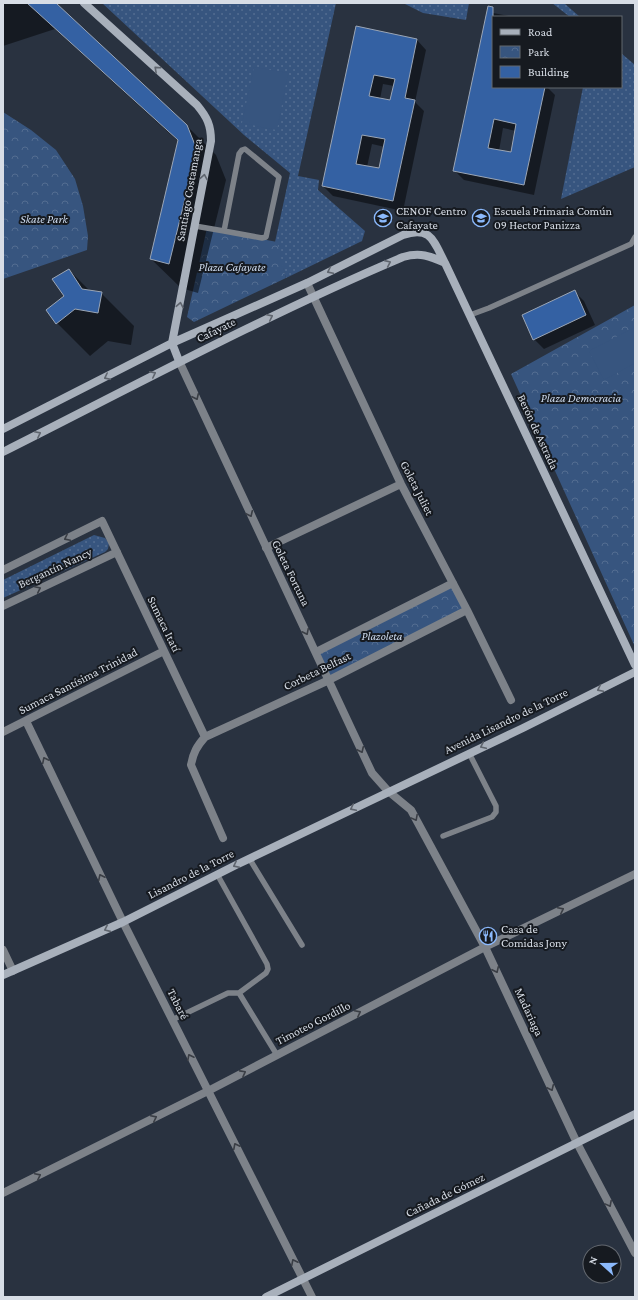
<svg xmlns="http://www.w3.org/2000/svg" width="638" height="1300" font-family="'Crimson Pro',serif">
  <style>
    .grass { fill: url(#grass-dots) }
    .park { fill: url(#park-crowns) }
    .pitch { fill: #37557f }
    .shadow { fill: #0007; fill-rule: evenodd }
    .building { fill: #3461a3; stroke: #9ba6b6; fill-rule: evenodd }
    .lines { fill: none; stroke-linecap: round; stroke-linejoin: round }
    .lane { stroke: #7d8289; stroke-width: 5.5 }
    .street { stroke: #7d8289; stroke-width: 8 }
    .secondary { stroke: #a8b0bb; stroke-width: 8 }
    .oneway { stroke: #5f656e }
    .oneway2 { stroke: #3a3e45 }
    .labels { text-anchor: middle; stroke-width: 4; stroke-linejoin: round; paint-order: stroke }
    .street-label { font-size: 12px; fill: #d7dde6; stroke: #161a20 }
    .poi-label { font-size: 12px; fill: #d7dde6; stroke: #161a20; text-anchor: start }
    .park-label { font-size: 12px; font-style: italic; fill: #cedbee; stroke: #161a20 }
  </style>
  <defs>
    <pattern id="grass-dots" width="8" height="8" patternUnits="userSpaceOnUse"><rect width="8" height="8" fill="#37557f"/><path d="M2 2h.1M6 6h.1" fill="none" stroke="#536d91" stroke-width="1.8" stroke-linecap="round"/></pattern>
    <pattern id="park-crowns" width="20" height="18" patternUnits="userSpaceOnUse"><rect width="20" height="18" fill="#37557f"/><path d="M2 6a3 3 0 1 1 6 0M12 15a3 3 0 1 1 6 0" fill="none" stroke="#536d91"/></pattern>
  </defs>
  <rect width="100%" height="100%" fill="#293240"/>
  <!-- grass -->
  <path class="grass" d="M102,3H336L298,176L319,180L318,190L365,231L362,241L286,278L275,242L290,173L244,135Z
    M403,3H469L466,20L423,13Z
    M552,3H564L580,17H570Z
    M621,53L635,65V167L561,199L583,87H621Z
    M94,535L105,538L109,543L108,549L105,552L3,598V580Z"/>
  <!-- park -->
  <path class="park" d="M3,112L31,130L56,150L75,179L83,206L88,236L87,250L3,279Z
    M207,228L277,242L286,278L194,322L187,317Z
    M635,305V647L511,374Z
    M453,583L467,610L329,680L316,652Z"/>
  <!-- pitch -->
  <path class="pitch" d="M254,67L288,73L277,130L242,123Z
    M635,327V363L604,380L589,351Z"/>
  <!-- shadow -->
  <path class="shadow" d="M3,3H54L186,125L216,155L226,180L198,293L181,288L151,259L179,142L55,29L3,46Z
    M488,12L514,17H493V87H547L555,95L534,195L464,180L454,170ZM503,128L516,131L511,154L499,151Z
    M357,27L417,40L426,50L415,102L424,111L403,211L333,196L323,186ZM383,84L394,86L391,102L380,99ZM372,144L385,147L380,169L367,167Z
    M69,270L90,291L101,293L134,326L131,345L108,341L90,356L57,323L65,296Z
    M574,291L584,301L595,325L544,349L534,339Z"/>
  <!-- building -->
  <path class="building" d="M27,3H56L187,125L197,150L169,264L150,259L178,140Z
    M488,6L493,7V87H545L524,185L453,171ZM494,119L516,124L511,152L488,148Z
    M356,26L417,39L405,98L415,100L393,201L322,186ZM374,75L395,79L390,100L369,96ZM362,135L385,139L379,168L356,164Z
    M69,269L82,289L102,292L98,313L75,309L56,324L46,310L64,296L52,279Z
    M575,290L586,315L533,340L522,315Z"/>
  <g class="lines">
    <!-- lane -->
    <path class="lane" d="M245,149L279,177L266,237L262,238L224,231L239,154L242,150Z
      M195,226L224,231
      M470,315L489,308L631,244L635,237
      M443,836L492,817L496,812V806L469,753
      M249,858L302,945
      M239,993L277,1055
      M172,1020L228,993H239L266,973L268,969L267,964L217,874"/>
    <!-- street -->
    <path class="street" d="M307,283L401,484L467,610L511,700
      M179,361L372,773L388,791L411,810L485,947L577,1143L635,1253
      M266,548L401,484
      M3,570L102,521L205,737
      M3,606L117,552
      M316,652L453,583
      M26,721L123,922L312,1297
      M3,732L164,651
      M223,838L191,765C193,753 197,746 205,737L329,680L467,610
      M3,950L13,971
      M3,1193L208,1091L485,947L635,874"/>
    <!-- secondary -->
    <path class="secondary" d="M84,3L197,105C207,117 211,125 211,141L172,343L179,361
      M3,429L172,343L307,283L403,235C431,225 434,242 445,263L635,665
      M3,452C136,385 266,315 403,257C420,252 430,256 445,263
      M3,975L123,922L236,865L523,728L635,672
      M266,1297L635,1114"/>
  </g>
  <!-- one-way arrows -->
  <defs><path id="oneway-chevron" d="M-2-3.5L2.5 0L-2 3.5" fill="none" stroke-width="1.6" stroke-linecap="round" stroke-linejoin="round"/></defs>
  <g class="oneway">
    <use href="#oneway-chevron" transform="translate(157 69) rotate(-138)"/>
    <use href="#oneway-chevron" transform="translate(204 177) rotate(-80)"/>
    <use href="#oneway-chevron" transform="translate(388 263) rotate(-24)"/>
    <use href="#oneway-chevron" transform="translate(330 271) rotate(154)"/>
    <use href="#oneway-chevron" transform="translate(180 305) rotate(-79)"/>
    <use href="#oneway-chevron" transform="translate(270 317) rotate(-26)"/>
    <use href="#oneway-chevron" transform="translate(153 374) rotate(-27)"/>
    <use href="#oneway-chevron" transform="translate(107 377) rotate(153)"/>
    <use href="#oneway-chevron" transform="translate(38 434) rotate(-27)"/>
    <use href="#oneway-chevron" transform="translate(600 689) rotate(154)"/>
    <use href="#oneway-chevron" transform="translate(483 746) rotate(155)"/>
    <use href="#oneway-chevron" transform="translate(353 808) rotate(154)"/>
    <use href="#oneway-chevron" transform="translate(236 865) rotate(154)"/>
    <use href="#oneway-chevron" transform="translate(107 929) rotate(156)"/>
  </g>
  <g class="oneway2">
    <use href="#oneway-chevron" transform="translate(196 397) rotate(65)"/>
    <use href="#oneway-chevron" transform="translate(250 514) rotate(65)"/>
    <use href="#oneway-chevron" transform="translate(67 538) rotate(154)"/>
    <use href="#oneway-chevron" transform="translate(38 589) rotate(-25)"/>
    <use href="#oneway-chevron" transform="translate(306 632) rotate(64)"/>
    <use href="#oneway-chevron" transform="translate(361 750) rotate(65)"/>
    <use href="#oneway-chevron" transform="translate(45 760) rotate(-116)"/>
    <use href="#oneway-chevron" transform="translate(415 818) rotate(62)"/>
    <use href="#oneway-chevron" transform="translate(101 877) rotate(-116)"/>
    <use href="#oneway-chevron" transform="translate(561 910) rotate(-26)"/>
    <use href="#oneway-chevron" transform="translate(496 970) rotate(65)"/>
    <use href="#oneway-chevron" transform="translate(358 1013) rotate(-27)"/>
    <use href="#oneway-chevron" transform="translate(190 1057) rotate(-117)"/>
    <use href="#oneway-chevron" transform="translate(243 1073) rotate(-28)"/>
    <use href="#oneway-chevron" transform="translate(551 1088) rotate(65)"/>
    <use href="#oneway-chevron" transform="translate(154 1118) rotate(-26)"/>
    <use href="#oneway-chevron" transform="translate(236 1146) rotate(-117)"/>
    <use href="#oneway-chevron" transform="translate(38 1176) rotate(-26)"/>
    <use href="#oneway-chevron" transform="translate(609 1204) rotate(62)"/>
    <use href="#oneway-chevron" transform="translate(294 1262) rotate(-117)"/>
  </g>
  <!-- icons -->
  <defs>
    <symbol id="school-ring" viewBox="-11 -11 22 22"><circle r="9.5" fill="#161a20" stroke="#8bb9fc" stroke-width="1.5"/><path d="M0-5L7-2L0 1L-7-2ZM-4 1L0 2.5L4 1V4Q0 6-4 4Z" fill="#8bb9fc"/></symbol>
    <symbol id="restaurant-ring" viewBox="-11 -11 22 22"><circle r="9.5" fill="#161a20" stroke="#8bb9fc" stroke-width="1.5"/><path d="M-5-6h1v4h1v-4h1v4h1v-4h1v5L-1.5 .5V6h-2V.5L-5-1ZM5-6V6H3V1.5H1.5Q1.5-4 5-6Z" fill="#8bb9fc"/></symbol>
  </defs>
  <g fill-rule="evenodd">
    <use href="#school-ring" x="373" y="208" width="20" height="20"/>
    <use href="#school-ring" x="471" y="208" width="20" height="20"/>
    <use href="#restaurant-ring" x="478" y="926" width="20" height="20"/>
  </g>
  <g class="labels">
    <!-- street labels -->
    <g class="street-label">
      <text transform="translate(189 190) rotate(-80)" y="4">Santiago Costamanga</text>
      <text transform="translate(216 330) rotate(-26)" y="4">Cafayate</text>
      <text transform="translate(538 432) rotate(65)" y="4">Berón de Astrada</text>
      <text transform="translate(417 488) rotate(63)" y="4">Goleta Juliet</text>
      <text transform="translate(55 568) rotate(-25)" y="4">Bergantín Nancy</text>
      <text transform="translate(291 573) rotate(64)" y="4">Goleta Fortuna</text>
      <text transform="translate(164 624) rotate(64)" y="4">Sumaca Itatí</text>
      <text transform="translate(317 671) rotate(-26)" y="4">Corbeta Belfast</text>
      <text transform="translate(78 681) rotate(-27)" y="4">Sumaca Santísima Trinidad</text>
      <text transform="translate(506 721) rotate(-26)" y="4">Avenida Lisandro de la Torre</text>
      <text transform="translate(191 874) rotate(-27)" y="4">Lisandro de la Torre</text>
      <text transform="translate(178 1004) rotate(63)" y="4">Tabaré</text>
      <text transform="translate(529 1012) rotate(65)" y="4">Madariaga</text>
      <text transform="translate(313 1023) rotate(-27)" y="4">Timoteo Gordillo</text>
      <text transform="translate(445 1195) rotate(-26)" y="4">Cañada de Gómez</text>
    </g>
    <!-- poi labels -->
    <g class="poi-label">
      <text x="396" y="215">CENOF Centro<tspan x="396" dy="14">Cafayate</tspan></text>
      <text x="494" y="215">Escuela Primaria Común<tspan x="494" dy="14">09 Hector Panizza</tspan></text>
      <text x="501" y="933">Casa de<tspan x="501" dy="14">Comidas Jony</tspan></text>
    </g>
    <!-- park labels -->
    <g class="park-label">
      <text x="44" y="223">Skate Park</text>
      <text x="232" y="271">Plaza Cafayate</text>
      <text x="581" y="402">Plaza Democracia</text>
      <text x="382" y="640">Plazoleta</text>
    </g>
  </g>
  <!-- border -->
  <rect width="638" height="1300" fill="none" stroke="#d7dde6" stroke-width="8"/>
  <!-- legend -->
  <rect x="492" y="16" width="130" height="72" fill="#161a20" stroke="#63686f"/>
  <rect x="500" y="29" width="20" height="6" fill="#a8b0bb" stroke="#63686f"/>
  <text x="528" y="36" font-size="12" fill="#d7dde6">Road</text>
  <rect x="500" y="46" width="20" height="12" fill="url(#park-crowns)" stroke="#63686f"/>
  <text x="528" y="56" font-size="12" fill="#d7dde6">Park</text>
  <rect x="500" y="66" width="20" height="12" fill="#3461a3" stroke="#63686f"/>
  <text x="528" y="76" font-size="12" fill="#d7dde6">Building</text>
  <!-- north arrow -->
  <g transform="translate(602 1264) rotate(291)"><circle r="19" fill="#161a20" stroke="#63686f"/>
  <path d="M0-3L7 15L0 10L-7 15Z" fill="#8bb9fc"/>
  <text y="-6" font-size="11" font-weight="bold" text-anchor="middle" fill="#d7dde6">N</text>
  </g>
</svg>
